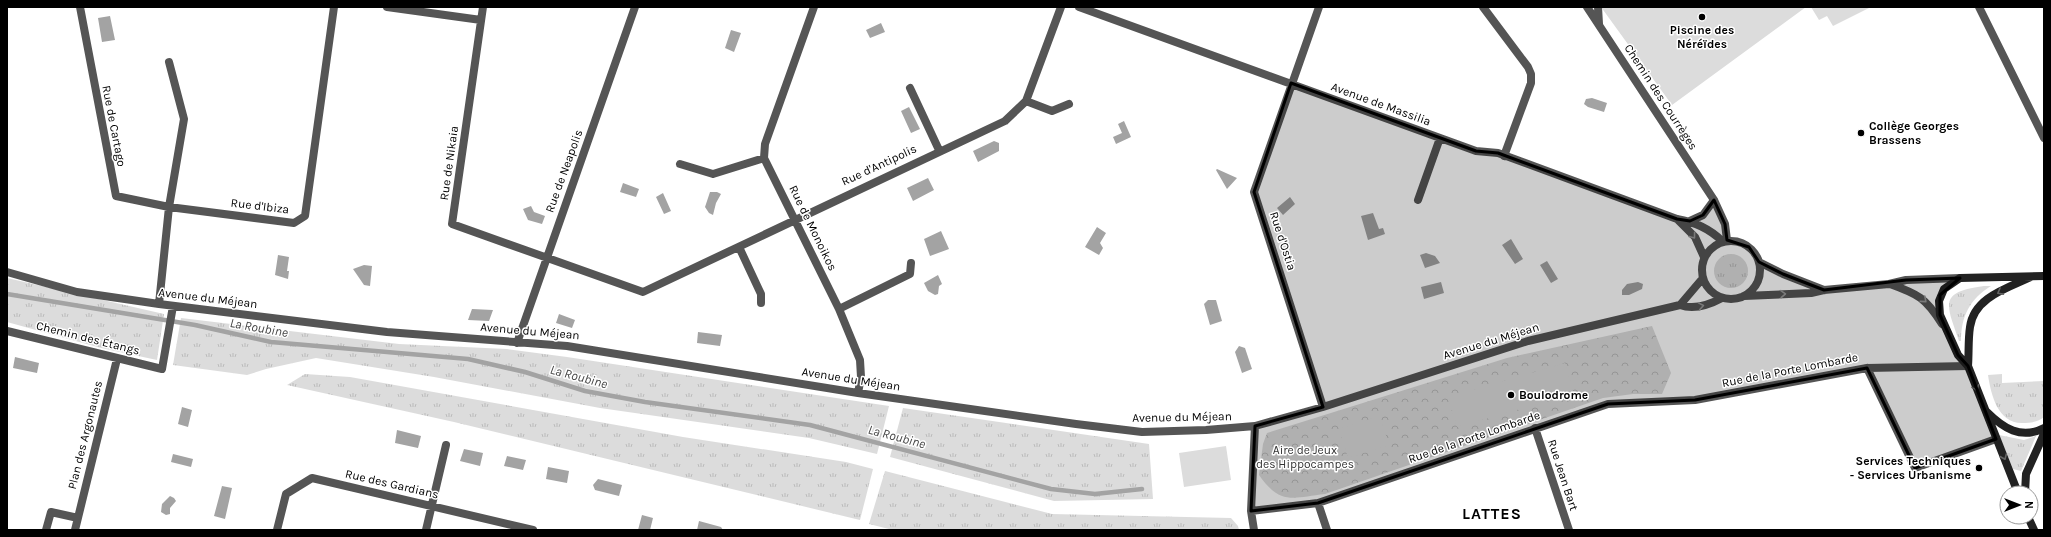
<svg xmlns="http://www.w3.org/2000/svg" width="2051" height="537" font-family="Karla,sans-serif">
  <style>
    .grass { fill: url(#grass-tufts) }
    .park { fill: url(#park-crowns) }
    .garden { fill: #dcdcdc }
    .water { fill: #a3a3a3 }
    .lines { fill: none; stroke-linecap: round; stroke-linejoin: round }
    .stream { stroke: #a3a3a3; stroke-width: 4.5 }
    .street { stroke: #555; stroke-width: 8 }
    .secondary { stroke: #222; stroke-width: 8 }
    .oneway { stroke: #999 }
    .oneway2 { stroke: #646464 }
    .marked { fill: #000; fill-opacity: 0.2; stroke: #000; stroke-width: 3; stroke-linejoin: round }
    .poi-dot { fill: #000; stroke: #fff; stroke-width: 1.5 }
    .labels { text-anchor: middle; stroke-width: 3; stroke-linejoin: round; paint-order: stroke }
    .poi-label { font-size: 12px; font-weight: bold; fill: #000; stroke: #fff; text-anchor: start }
    .street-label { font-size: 12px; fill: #000; stroke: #fff }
    .park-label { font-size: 12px; fill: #333; stroke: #fff }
    .water-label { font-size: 13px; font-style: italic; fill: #444; stroke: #fff }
    .district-label { font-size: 16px; font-weight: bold; letter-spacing: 1px; fill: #000; stroke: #fff }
  </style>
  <defs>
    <pattern id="grass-tufts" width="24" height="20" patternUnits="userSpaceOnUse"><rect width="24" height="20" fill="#dcdcdc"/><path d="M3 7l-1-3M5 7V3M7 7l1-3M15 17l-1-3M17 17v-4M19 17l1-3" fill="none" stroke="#bbb"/></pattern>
    <pattern id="park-crowns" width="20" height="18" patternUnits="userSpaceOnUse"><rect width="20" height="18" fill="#dcdcdc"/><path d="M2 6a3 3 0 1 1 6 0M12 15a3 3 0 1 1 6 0" fill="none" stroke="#bbb"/></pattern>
  </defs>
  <rect width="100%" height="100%" fill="#fff"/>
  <!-- grass -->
  <path class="grass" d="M1714 271a17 17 0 1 1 34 0a17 17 0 1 1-34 0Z
    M7,278L164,314L157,360L101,348L7,322Z
    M1984,286H1991C1970,299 1961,316 1961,341H1959C1947,305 1937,292 1984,286Z
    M181,318L399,344L507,349L567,357L889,406L877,454L809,438L600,408L434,377L316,358L266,369L247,375L173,365Z
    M305,374L350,377L683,437L846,462L873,469L860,520L454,422L287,385Z
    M2002,374V383L2044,381V417C2038,422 2031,423 2023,423C1998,424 1991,395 1988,375Z
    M903,408L1149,444L1153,499L1054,501L890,457Z
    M1999,435L2024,440L2036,436L2021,471L2013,469Z
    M885,471L1052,514L1231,518L1238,526L1239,530H893L869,524Z"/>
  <!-- park -->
  <path class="park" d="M1652,326L1671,373L1662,394H1633L1603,398L1325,494C1292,498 1280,505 1259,475L1263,444L1267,433L1507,358Z"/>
  <!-- garden -->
  <path class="garden" d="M1601,7H1806L1672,105Z
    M1811,7H1871L1833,26L1827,16L1819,20Z
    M1565,363L1574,394L1457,427L1448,397Z
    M1380,416L1389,445L1348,458L1339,429Z
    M1226,446L1231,480L1184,487L1179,453Z"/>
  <!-- water -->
  <path class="water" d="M110,16L115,40L102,42L98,18Z
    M881,23L885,32L870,38L866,30Z
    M731,30L741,33L734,52L725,48Z
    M1592,98L1607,103L1604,112L1588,107L1584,104L1586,99Z
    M909,107L920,129L911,133L901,111Z
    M1124,121L1131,137L1116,144L1113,137L1122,133L1118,124Z
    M994,141L999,143V151L978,162L973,151Z
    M1217,169L1237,178L1227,189L1216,170Z
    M928,178L934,190L913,201L907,188Z
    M623,183L639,189L636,197L620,192Z
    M710,192H717L721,194L716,203L713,215L709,213L705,207Z
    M663,193L671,211L664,214L656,197Z
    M1290,197L1295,204L1283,215L1277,208Z
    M531,206L534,212L545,216L542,224L528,220L523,209Z
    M1373,213L1379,229L1383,228L1385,234L1368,240L1361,216Z
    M1097,227L1106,233L1100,243L1103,248L1099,255L1085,247Z
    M941,231L949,249L930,256L924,239Z
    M1511,239L1523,259L1515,264L1502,245Z
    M1426,253L1435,256L1440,263L1425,268L1420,255Z
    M278,255L289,257L287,271H289L288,279L275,275Z
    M1547,261L1558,279L1551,283L1540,265Z
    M364,265L372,266L370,286L364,285L353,269Z
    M938,275L942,284L939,286L938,294L935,295L928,291L924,283Z
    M1441,282L1444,293L1424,299L1421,287Z
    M1638,282L1643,284L1642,289L1629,295H1622V290L1627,284Z
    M1208,300H1216L1222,321L1210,325L1204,304Z
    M472,309L493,310L489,321L468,320Z
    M559,314L575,320L572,328L556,323Z
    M698,332L722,335L720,346L697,343Z
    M1239,346L1245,348L1252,369L1242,373L1235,352Z
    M15,357L39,363L37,373L13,368Z
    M182,407L192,410L188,427L178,424Z
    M397,430L421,436L418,448L395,443Z
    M464,449L483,453L480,466L460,461Z
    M173,454L193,459L191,467L171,462Z
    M507,456L526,460L523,470L504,466Z
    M548,467L569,471L567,483L546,479Z
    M598,479L622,485L619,496L595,490L593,485Z
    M222,486L232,488L225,519L214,516Z
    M170,496L174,498L176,501L170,508V514L166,515L161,512L162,504Z
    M642,515L653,518L650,530H638Z
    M699,521L721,527L723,530H697Z"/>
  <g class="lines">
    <!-- stream -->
    <path class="stream" d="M7,294L195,325L271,342L468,359L525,372L585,391L645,402L810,425L1051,489L1095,494L1142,489"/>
    <!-- street -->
    <path class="street" d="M80,7L116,196L169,207L184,119L169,62
      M387,7L481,20
      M483,7L452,224L643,292L1005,121L1026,101L1061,7
      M814,7L765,144L764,158L839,309L860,360L861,377L858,393
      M1079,7L1476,151L1498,153L1677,219C1695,222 1709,228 1722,241
      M1319,7L1254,192L1323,407
      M1483,7L1528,67L1531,74V83L1504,156
      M1587,7L1714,200L1725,224L1727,240
      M1598,7L1599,24
      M1979,7L2044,138
      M910,88L939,150
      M1026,101L1052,111L1069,104
      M680,164L713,174L764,158
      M1418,200L1440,138
      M1677,219L1695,237L1704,257
      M1690,221L1703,215L1714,200
      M1702 270a29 29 0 1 1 58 0a29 29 0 1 1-58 0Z
      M739,247L761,294V303
      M1759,262L1783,274L1824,290
      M7,272L77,292L159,304L387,332L567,346L858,393L1076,424L1142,432L1206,430L1255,426L1323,407L1528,341L1680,305C1694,310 1709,305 1722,298
      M1890,284C1918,294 1926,298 1942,324
      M1744,296L1811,293L1824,290L1889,284L1906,280L1960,278
      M159,304L169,207L294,223L305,216L334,7
      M1680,305L1703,278
      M839,309L910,274L911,263
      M7,331L162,369L173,306
      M517,343L635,7
      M1867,368L1915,468L1996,439
      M1535,428L1569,530
      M1318,503L1327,530
      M1251,511L1318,503L1608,404L1695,400L1867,368L1968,366
      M46,530L51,512L78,518
      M75,530L117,359
      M277,530L286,494L312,478L533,530
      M426,530L446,445
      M1254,530L1251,511L1255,426"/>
    <!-- secondary -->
    <path class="secondary" d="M1968,366C1969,353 1968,340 1970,327C1974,297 2008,288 2031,277
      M1987,412C2003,428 2021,440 2044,428
      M2018,493L1968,366L1958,355L1940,315L1939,301L1944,289L1960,278L2044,276
      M2025,493L2026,474L2044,434
      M2028,517L2034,530"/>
  </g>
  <!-- one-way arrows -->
  <defs><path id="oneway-chevron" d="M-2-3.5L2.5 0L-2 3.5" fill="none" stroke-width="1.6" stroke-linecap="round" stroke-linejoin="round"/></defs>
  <g class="oneway">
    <use href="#oneway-chevron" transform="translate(1693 236) rotate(53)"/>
    <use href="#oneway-chevron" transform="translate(1783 294) rotate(-3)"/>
    <use href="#oneway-chevron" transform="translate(1924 300) rotate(41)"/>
    <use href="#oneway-chevron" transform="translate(1701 306) rotate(-10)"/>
  </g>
  <g class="oneway2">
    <use href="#oneway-chevron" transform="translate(2000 292) rotate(151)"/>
    <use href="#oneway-chevron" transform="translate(1976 388) rotate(69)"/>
    <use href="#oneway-chevron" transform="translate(2004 457) rotate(67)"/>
  </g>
  <!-- marked area -->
  <path class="marked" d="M1291,83L1476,151L1498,153L1677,219L1690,221L1703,215L1714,200L1725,224L1727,240L1749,247L1759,262L1783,274L1824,290L1906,280L1960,278L1940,295V315L1958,355L1968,366L1996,439L1915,468L1867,368L1695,400L1608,404L1318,503L1251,511L1255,426L1323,407L1254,192Z"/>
  <!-- markers -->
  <g class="poi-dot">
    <circle cx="1702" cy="17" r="4"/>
    <circle cx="1861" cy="133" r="4"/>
    <circle cx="1511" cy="395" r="4"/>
    <circle cx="1979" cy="468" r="4"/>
  </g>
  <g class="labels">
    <!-- poi labels -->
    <g class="poi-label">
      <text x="1702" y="34" text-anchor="middle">Piscine des<tspan x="1702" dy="14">Néréïdes</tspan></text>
      <text x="1869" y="130">Collège Georges<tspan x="1869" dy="14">Brassens</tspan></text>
      <text x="1519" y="399">Boulodrome</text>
      <text x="1971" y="465" text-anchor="end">Services Techniques<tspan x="1971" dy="14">- Services Urbanisme</tspan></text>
    </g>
    <!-- street labels -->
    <g class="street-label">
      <text transform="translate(1661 97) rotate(57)" y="4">Chemin des Courrèges</text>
      <text transform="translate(1381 104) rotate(20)" y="4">Avenue de Massilia</text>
      <text transform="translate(114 126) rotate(79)" y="4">Rue de Cartago</text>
      <text transform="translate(449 163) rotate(-82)" y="4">Rue de Nikaia</text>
      <text transform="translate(879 165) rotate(-25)" y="4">Rue d'Antipolis</text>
      <text transform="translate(564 171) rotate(-70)" y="4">Rue de Neapolis</text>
      <text transform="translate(260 206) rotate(7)" y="4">Rue d'Ibiza</text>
      <text transform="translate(813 228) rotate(64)" y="4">Rue de Monoikos</text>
      <text transform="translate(1283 241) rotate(72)" y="4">Rue d'Ostia</text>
      <text transform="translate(208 298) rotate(7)" y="4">Avenue du Méjean</text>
      <text transform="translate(530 331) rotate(5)" y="4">Avenue du Méjean</text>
      <text transform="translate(88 338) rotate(14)" y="4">Chemin des Étangs</text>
      <text transform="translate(1491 341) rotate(-17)" y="4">Avenue du Méjean</text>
      <text transform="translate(1790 370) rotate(-11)" y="4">Rue de la Porte Lombarde</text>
      <text transform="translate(851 379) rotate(9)" y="4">Avenue du Méjean</text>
      <text transform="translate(1182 417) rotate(-1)" y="4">Avenue du Méjean</text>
      <text transform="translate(85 435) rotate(-76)" y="4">Plan des Argonautes</text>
      <text transform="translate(1474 437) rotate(-19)" y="4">Rue de la Porte Lombarde</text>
      <text transform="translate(1563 475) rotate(72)" y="4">Rue Jean Bart</text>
      <text transform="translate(392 484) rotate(13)" y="4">Rue des Gardians</text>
    </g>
    <!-- park labels -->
    <g class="park-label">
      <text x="1305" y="454">Aire de Jeux<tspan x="1305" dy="14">des Hippocampes</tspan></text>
    </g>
    <!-- water labels -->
    <g class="water-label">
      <text transform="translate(259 327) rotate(10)" y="5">La Roubine</text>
      <text transform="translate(579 376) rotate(15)" y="5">La Roubine</text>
      <text transform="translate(897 436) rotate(15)" y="5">La Roubine</text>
    </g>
    <!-- district labels -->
    <g class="district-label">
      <text x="1492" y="519">LATTES</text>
    </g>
  </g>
  <!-- border -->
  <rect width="2051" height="537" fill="none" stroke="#000000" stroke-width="16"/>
  <!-- north arrow -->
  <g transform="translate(2019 505) rotate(90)"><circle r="19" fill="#ffffff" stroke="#999999"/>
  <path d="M0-3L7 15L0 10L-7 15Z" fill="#000000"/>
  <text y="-6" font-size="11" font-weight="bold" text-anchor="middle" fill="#000000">N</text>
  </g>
</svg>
